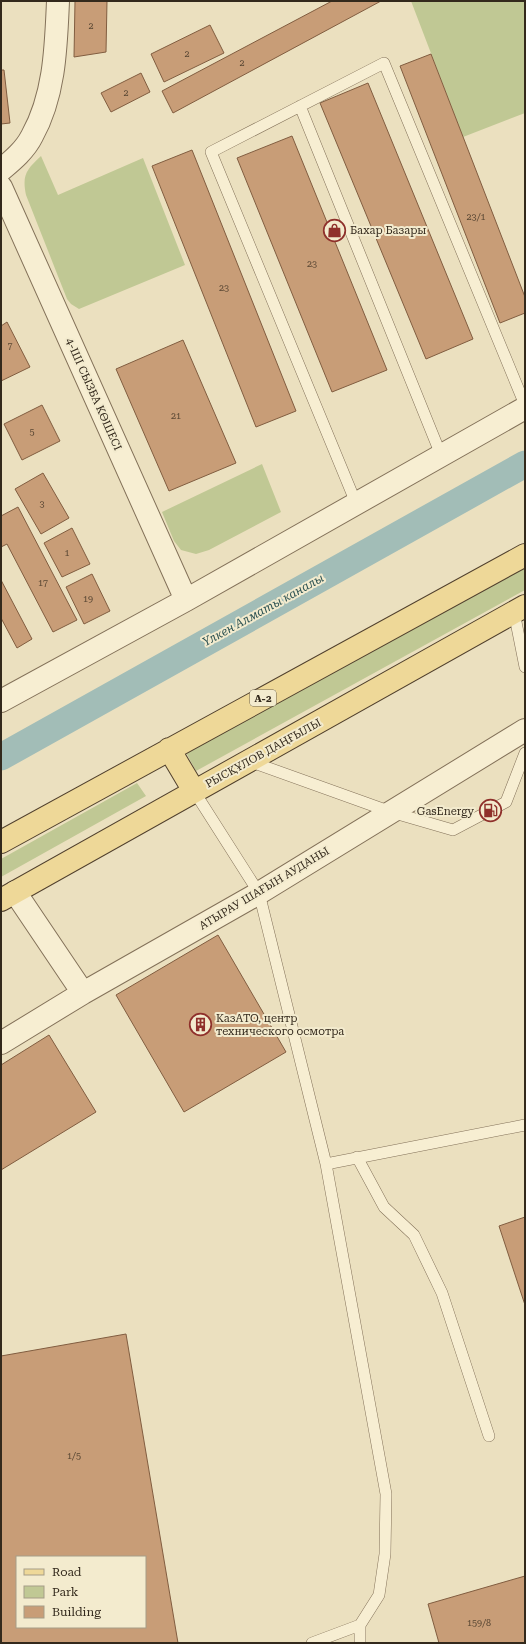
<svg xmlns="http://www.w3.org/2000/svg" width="526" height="1644" font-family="'Roboto Serif',serif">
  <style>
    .green { fill: #c0c894 }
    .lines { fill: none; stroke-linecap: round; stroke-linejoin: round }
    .canal { stroke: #a2bdb7; stroke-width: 27 }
    .building { fill: #c89d77; stroke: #815d40; fill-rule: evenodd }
    .service-casing { stroke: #837159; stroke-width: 12 }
    .minor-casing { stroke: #837159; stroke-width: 24 }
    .primary-casing { stroke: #51402d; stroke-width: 24 }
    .service { stroke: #f7eed2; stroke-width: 11 }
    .minor { stroke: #f7eed2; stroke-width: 22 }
    .primary { stroke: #eed898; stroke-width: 22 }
    .labels { text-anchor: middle; stroke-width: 4; stroke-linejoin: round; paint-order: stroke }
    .number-label { font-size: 9px; fill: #584633 }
    .shield { fill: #f3ebce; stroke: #6d6351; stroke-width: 1 }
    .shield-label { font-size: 10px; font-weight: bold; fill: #33291c }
    .poi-label { font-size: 11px; fill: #33291c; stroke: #f3ebce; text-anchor: start }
    .street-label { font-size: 11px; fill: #33291c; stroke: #f3ebce }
    .water-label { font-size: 12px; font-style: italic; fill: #2c5252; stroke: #f3ebce }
  </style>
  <rect width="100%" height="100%" fill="#ebe0bf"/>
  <!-- green -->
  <path class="green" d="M411,1H524L525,113L463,137Z
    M41,156L58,195L143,158L185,265L79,309L71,304L67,299L26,195C22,175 26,170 41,156Z
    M262,464L281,512L209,550L196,554L181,550L174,541L162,512Z
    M525,564V590L196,771L185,751Z
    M137,783L146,796L1,877V859Z"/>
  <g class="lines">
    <!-- canal -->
    <path class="canal" d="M1,757L525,464"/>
  </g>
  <!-- building -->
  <path class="building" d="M75,1H107L106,52L74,57Z
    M332,1H381L173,113L162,91Z
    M210,25L224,53L164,82L151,54Z
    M431,54L525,297V313L500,323L400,66Z
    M1,70H4L10,123L1,124Z
    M141,73L150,92L111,112L101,93Z
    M368,83L473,339L426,359L320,103Z
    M292,136L387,370L332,392L237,158Z
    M192,150L296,411L256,427L152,166Z
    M7,322L30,367L1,381V326Z
    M183,340L236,463L169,491L116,369Z
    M42,405L60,441L22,460L4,424Z
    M43,473L69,518L41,534L15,489Z
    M18,507L77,620L53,632L7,544L1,547V516Z
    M72,528L90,564L62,577L44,543Z
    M92,574L110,611L84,624L66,587Z
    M1,580L32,639L17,648L1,618Z
    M218,935L286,1052L184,1112L116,995Z
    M49,1035L96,1112L1,1170V1065Z
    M525,1217V1305L499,1226Z
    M126,1334L178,1643H1V1356ZM17,1557H145V1627H17Z
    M525,1576V1643H439L428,1604Z"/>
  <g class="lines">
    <defs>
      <path id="service" d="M300,106L441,455
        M356,503L211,152L384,63L525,405
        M514,612L525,667
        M249,761L391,812L453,830L506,802L525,753
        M194,791L259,893L326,1164L386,1494L385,1554L379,1595L360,1625V1643
        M357,1157L384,1207L414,1235L442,1293L489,1436
        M326,1164L525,1125
        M312,1643L360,1625"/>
      <path id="minor" d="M1,170C13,160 25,150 32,136C55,95 56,46 58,1
        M1,187L186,600
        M1,701L186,600L525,408
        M15,892L83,993
        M1,1043L83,993L259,893L525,730"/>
      <path id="primary" d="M169,749L194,791
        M1,842L525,555
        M1,900L525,606"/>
    </defs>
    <!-- service casing -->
    <use href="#service" class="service-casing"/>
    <!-- minor casing -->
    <use href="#minor" class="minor-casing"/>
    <!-- primary casing -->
    <use href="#primary" class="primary-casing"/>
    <!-- service -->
    <use href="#service" class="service"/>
    <!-- minor -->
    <use href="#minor" class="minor"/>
    <!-- primary -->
    <use href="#primary" class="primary"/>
  </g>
  <!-- icons -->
  <defs>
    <symbol id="shop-ring" viewBox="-11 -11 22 22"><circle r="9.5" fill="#f3ebce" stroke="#8f302b" stroke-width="1.5"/><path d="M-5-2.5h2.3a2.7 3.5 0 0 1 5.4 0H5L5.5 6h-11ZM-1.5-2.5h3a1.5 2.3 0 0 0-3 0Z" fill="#8f302b"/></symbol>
    <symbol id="fuel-ring" viewBox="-11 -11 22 22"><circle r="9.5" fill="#f3ebce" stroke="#8f302b" stroke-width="1.5"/><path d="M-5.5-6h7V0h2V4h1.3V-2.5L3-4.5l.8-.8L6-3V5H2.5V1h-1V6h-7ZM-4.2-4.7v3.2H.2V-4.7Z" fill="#8f302b"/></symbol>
    <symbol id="building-ring" viewBox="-11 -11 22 22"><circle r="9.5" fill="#f3ebce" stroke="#8f302b" stroke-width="1.5"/><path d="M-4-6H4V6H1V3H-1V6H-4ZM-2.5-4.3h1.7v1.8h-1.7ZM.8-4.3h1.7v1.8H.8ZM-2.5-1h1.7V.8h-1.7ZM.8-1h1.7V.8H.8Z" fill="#8f302b"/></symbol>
  </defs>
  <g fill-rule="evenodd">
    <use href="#shop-ring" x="322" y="218" width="25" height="25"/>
    <use href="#fuel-ring" x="478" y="798" width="25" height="25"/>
    <use href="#building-ring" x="188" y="1012" width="25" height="25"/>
  </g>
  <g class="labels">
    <!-- number labels -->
    <g class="number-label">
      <text x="91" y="29">2</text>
      <text x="187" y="57">2</text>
      <text x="242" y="66">2</text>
      <text x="126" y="96">2</text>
      <text x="476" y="220">23/1</text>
      <text x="312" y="267">23</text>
      <text x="224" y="291">23</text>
      <text x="10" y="349">7</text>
      <text x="176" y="419">21</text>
      <text x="32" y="435">5</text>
      <text x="42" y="507">3</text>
      <text x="67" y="556">1</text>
      <text x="43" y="586">17</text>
      <text x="88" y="602">19</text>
      <text x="74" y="1459">1/5</text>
      <text x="479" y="1626">159/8</text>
    </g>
    <!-- shield labels -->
    <rect class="shield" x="250" y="690" width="26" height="16" rx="3"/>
    <g class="shield-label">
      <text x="263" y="702">A-2</text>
    </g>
    <!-- poi labels -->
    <g class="poi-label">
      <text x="350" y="234">Бахар Базары</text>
      <text x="474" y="815" text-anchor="end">GasEnergy</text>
      <text x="216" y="1022">КазАТО, центр<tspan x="216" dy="13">технического осмотра</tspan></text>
    </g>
    <!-- street labels -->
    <g class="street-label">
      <text transform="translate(94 394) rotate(66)" y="4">4-ШІ СЫЗБА КӨШЕСІ</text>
      <text transform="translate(263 753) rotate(-29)" y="4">РЫСҚҰЛОВ ДАҢҒЫЛЫ</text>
      <text transform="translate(264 888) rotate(-31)" y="4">АТЫРАУ ШАҒЫН АУДАНЫ</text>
    </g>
    <!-- water labels -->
    <g class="water-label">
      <text transform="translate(263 610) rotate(-29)" y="4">Үлкен Алматы каналы</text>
    </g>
  </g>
  <!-- border -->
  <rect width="526" height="1644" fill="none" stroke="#33291c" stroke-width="4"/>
  <!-- legend -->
  <rect x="16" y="1556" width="130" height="72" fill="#f3ebce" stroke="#a69d87"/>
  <rect x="24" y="1569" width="20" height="6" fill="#eed898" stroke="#a69d87"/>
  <text x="52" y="1576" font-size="12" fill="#33291c">Road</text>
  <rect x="24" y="1586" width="20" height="12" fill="#c0c894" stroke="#a69d87"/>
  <text x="52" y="1596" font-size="12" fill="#33291c">Park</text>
  <rect x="24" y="1606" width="20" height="12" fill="#c89d77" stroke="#a69d87"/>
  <text x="52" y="1616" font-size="12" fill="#33291c">Building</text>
</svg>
